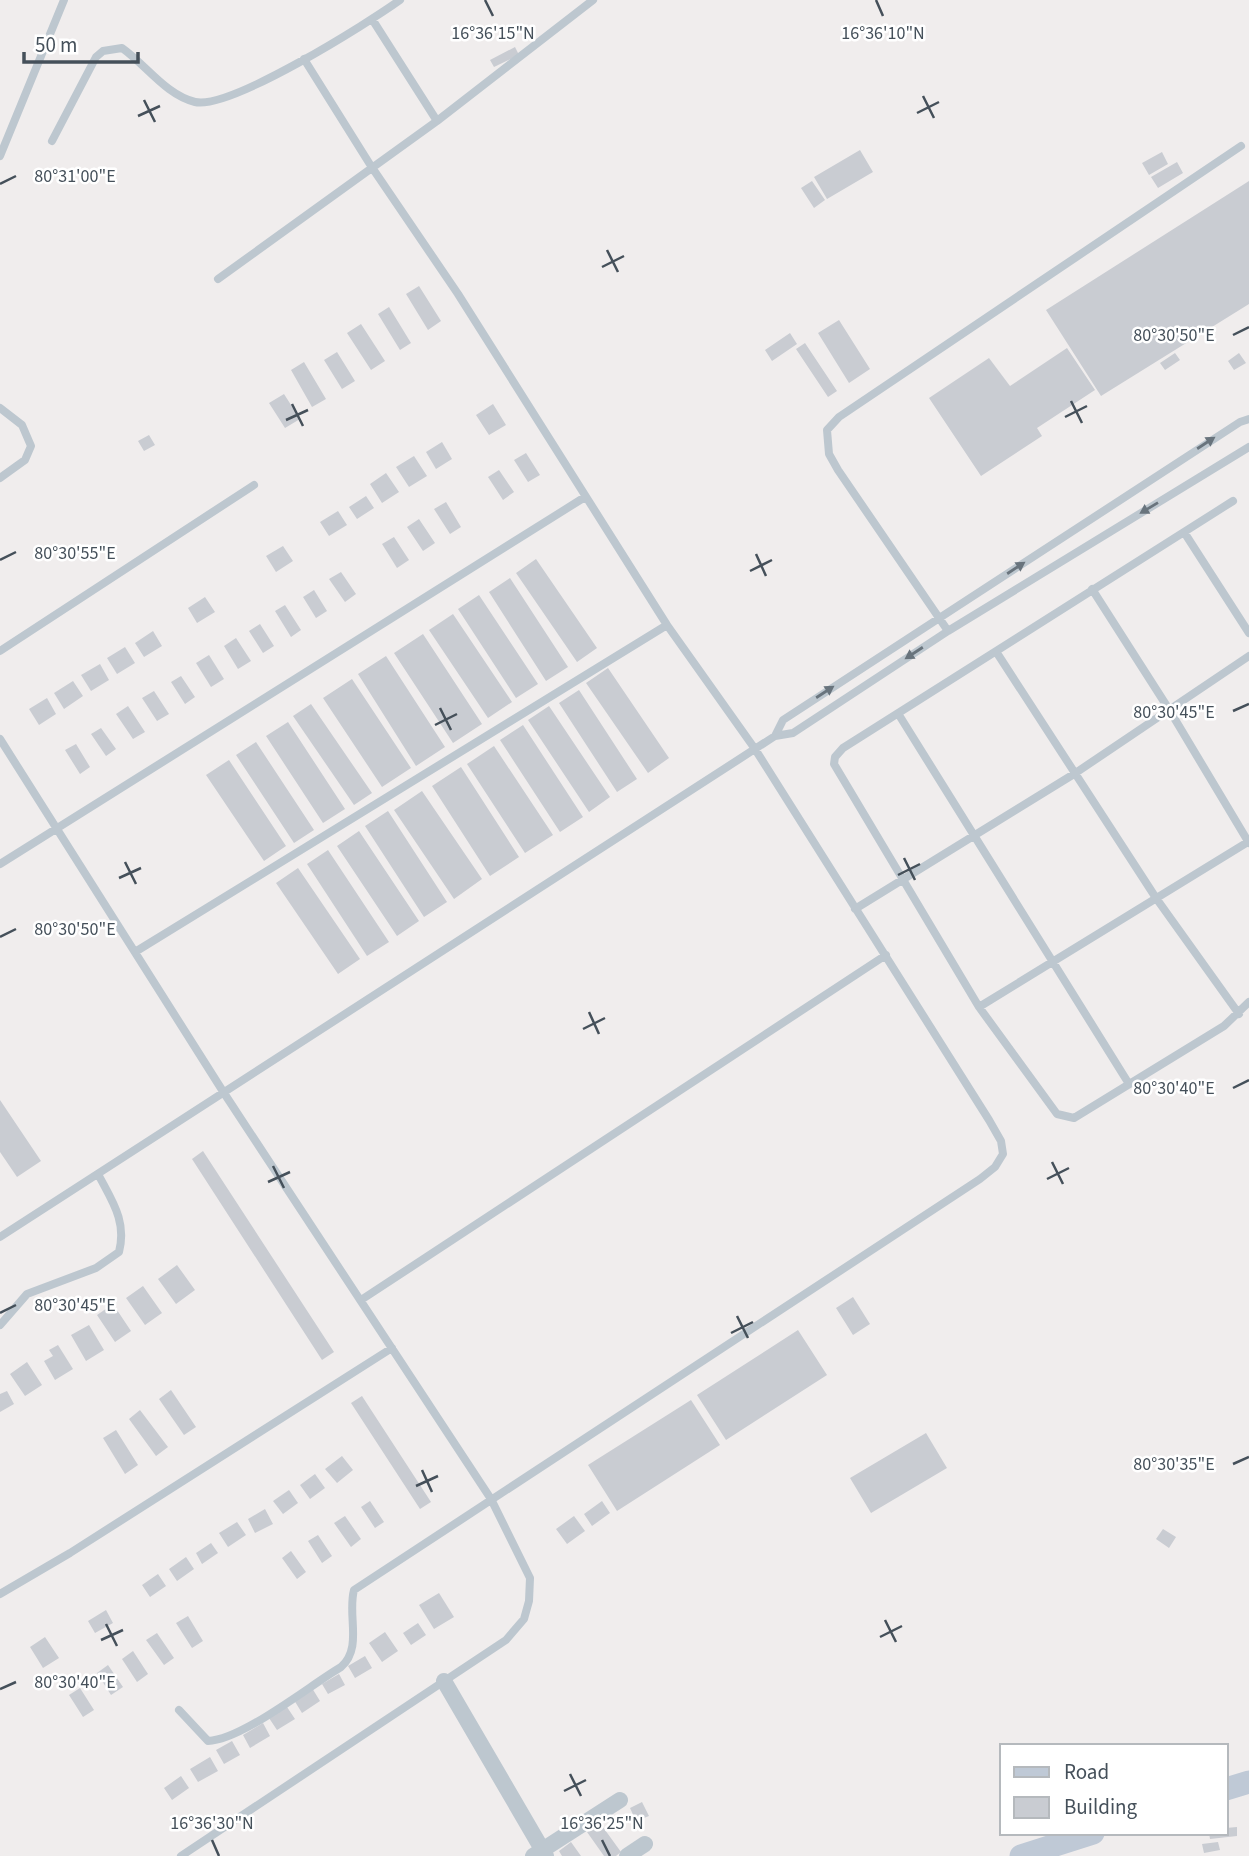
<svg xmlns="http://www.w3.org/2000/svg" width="1249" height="1856" font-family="'Source Sans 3',sans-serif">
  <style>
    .building { fill: #c9ccd2 }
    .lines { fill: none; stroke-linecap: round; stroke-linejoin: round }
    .lane { stroke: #bdc7cf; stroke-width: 8 }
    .street { stroke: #bdc7cf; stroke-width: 16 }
    .secondary { stroke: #bfc9d6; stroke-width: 23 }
    .oneway { fill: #69747d }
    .ticks { fill: none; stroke: #45505a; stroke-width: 2.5 }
    .ticks-label { font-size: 18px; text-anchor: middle; fill: #45505a; stroke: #fff; stroke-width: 5; stroke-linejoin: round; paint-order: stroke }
  </style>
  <rect width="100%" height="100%" fill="#f0eded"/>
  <!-- building -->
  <path class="building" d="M515,47L519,55L494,67L490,60Z
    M860,150L873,172L827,199L814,177Z
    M1162,152L1168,164L1149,175L1142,163Z
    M1177,162L1183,173L1158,188L1151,177Z
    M812,181L825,200L814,208L801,188Z
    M1249,181V304L1101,396L1046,310Z
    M419,286L441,321L428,330L406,294Z
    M389,307L411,343L400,350L378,314Z
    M839,320L870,369L849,383L818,333Z
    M361,324L385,361L371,370L347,333Z
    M790,333L797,344L772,361L765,350Z
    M805,343L837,391L828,397L796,349Z
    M1067,348L1095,390L1037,428L1042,436L981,476L929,398L989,358L1010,386Z
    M337,352L355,381L342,389L324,360Z
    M1175,353L1180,360L1165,370L1160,363Z
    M1239,353L1246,363L1234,370L1228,361Z
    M304,362L326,399L312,407L291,370Z
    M284,394L300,419L285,428L269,403Z
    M493,404L506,425L489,435L476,415Z
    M149,435L155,445L144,451L138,441Z
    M442,442L452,459L436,469L426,452Z
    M526,453L540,475L528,482L514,460Z
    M414,456L427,476L409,487L396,467Z
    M499,470L514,492L503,500L488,477Z
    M386,473L399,492L382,503L370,484Z
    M366,496L374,508L357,519L349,507Z
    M446,502L461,527L450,534L434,509Z
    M338,511L347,525L329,536L320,522Z
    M419,519L435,543L423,551L407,527Z
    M394,537L409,560L397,568L382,544Z
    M283,546L293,561L276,572L266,556Z
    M536,559L597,648L577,662L516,573Z
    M341,572L356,594L345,602L329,579Z
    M510,578L568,667L546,681L489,592Z
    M314,590L327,611L316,618L303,597Z
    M479,595L538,684L516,698L458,609Z
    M205,597L215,612L197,623L188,608Z
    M285,605L301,630L291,637L275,611Z
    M453,614L512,702L488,718L429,630Z
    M260,624L274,646L263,653L249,631Z
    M153,631L162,646L144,657L135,643Z
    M423,634L482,724L453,743L394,653Z
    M236,638L251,661L238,669L224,646Z
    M125,647L135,663L117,674L107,658Z
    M209,655L224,679L211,687L196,663Z
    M386,656L445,747L416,766L358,674Z
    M100,664L109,680L91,691L81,675Z
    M608,668L669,758L648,773L586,683Z
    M181,676L195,697L185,704L171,682Z
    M352,679L411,768L382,787L323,698Z
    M73,681L83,696L64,709L54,693Z
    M579,690L637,779L617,792L559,703Z
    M154,691L169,714L157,721L142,698Z
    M47,698L56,714L39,725L29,709Z
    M311,704L372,793L354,805L293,716Z
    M128,706L145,732L133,739L116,714Z
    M549,706L610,797L589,812L528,720Z
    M288,722L345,809L323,823L266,736Z
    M523,725L583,817L560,832L500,740Z
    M101,728L116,749L106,756L91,734Z
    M256,742L314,830L294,843L236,755Z
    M76,744L90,767L80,774L65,750Z
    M494,746L553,835L525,853L467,764Z
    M229,760L286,846L264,861L206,775Z
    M461,767L519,857L490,876L432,786Z
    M422,791L482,879L454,899L394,810Z
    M388,811L447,902L424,917L365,826Z
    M359,831L419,921L397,936L337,846Z
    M328,850L389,942L367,956L307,864Z
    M298,868L360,959L338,974L276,883Z
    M0,1100L41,1161L17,1177L0,1152Z
    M203,1151L334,1352L322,1360L192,1159Z
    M177,1265L195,1290L176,1304L158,1279Z
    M143,1286L162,1313L145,1325L126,1298Z
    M853,1297L870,1324L853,1335L836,1308Z
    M113,1304L131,1331L115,1342L97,1315Z
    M89,1325L104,1350L86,1361L71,1335Z
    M798,1330L827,1375L726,1440L697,1395Z
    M58,1345L73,1369L55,1380L44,1361L53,1356L49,1350Z
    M27,1362L42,1385L25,1396L10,1374Z
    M171,1390L196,1427L184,1435L159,1399Z
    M7,1391L14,1404L0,1412V1394Z
    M362,1396L431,1502L420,1509L351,1403Z
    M691,1400L720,1445L617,1511L588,1465Z
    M140,1410L168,1447L156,1456L129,1419Z
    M116,1430L138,1465L125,1474L103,1438Z
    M926,1433L947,1468L871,1513L850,1478Z
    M342,1456L353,1470L337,1483L325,1469Z
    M315,1474L325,1488L310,1499L300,1485Z
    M289,1490L298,1503L283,1514L273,1501Z
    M370,1501L384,1522L375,1528L361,1507Z
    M602,1501L610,1513L592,1526L584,1514Z
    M265,1509L273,1524L255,1533L248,1519Z
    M345,1516L361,1539L351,1547L334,1523Z
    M574,1516L585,1531L567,1544L556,1529Z
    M237,1522L246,1535L228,1547L219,1533Z
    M1163,1529L1176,1537L1169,1548L1156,1539Z
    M318,1535L332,1556L322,1563L308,1541Z
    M211,1543L218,1553L202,1564L196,1553Z
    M291,1551L306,1572L297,1579L282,1558Z
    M186,1557L194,1569L177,1581L169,1569Z
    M158,1574L166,1586L150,1597L142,1585Z
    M439,1593L454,1617L434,1629L419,1605Z
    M106,1610L113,1623L95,1633L88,1621Z
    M188,1616L203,1641L192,1648L176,1623Z
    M418,1623L426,1635L411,1645L403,1633Z
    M385,1632L398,1651L382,1662L369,1643Z
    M157,1633L174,1658L164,1665L146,1640Z
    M45,1637L59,1658L43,1668L30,1647Z
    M133,1651L148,1674L137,1682L122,1659Z
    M365,1656L372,1668L355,1678L348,1666Z
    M108,1665L123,1687L111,1695L97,1673Z
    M339,1674L345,1685L328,1694L322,1684Z
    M80,1688L94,1710L83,1717L69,1695Z
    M312,1688L320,1701L302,1713L294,1700Z
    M287,1707L295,1719L277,1730L269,1718Z
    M263,1723L270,1736L250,1748L243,1735Z
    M232,1741L240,1755L224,1764L216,1750Z
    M210,1757L218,1771L198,1782L190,1769Z
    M181,1776L189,1788L172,1800L164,1788Z
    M642,1802L649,1816L636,1821L630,1808Z
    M600,1823L621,1852L616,1856H604L587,1832Z
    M1237,1827V1836L1210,1839L1209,1833H1226V1828Z
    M571,1842L581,1856H562L559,1851Z
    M1218,1842L1220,1850L1204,1853L1202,1844Z"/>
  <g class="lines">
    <!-- lane -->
    <path class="lane" d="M372,19L437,121
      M52,141L96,57L103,51L122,48C146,65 166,95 195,102C230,110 368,23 400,0
      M0,156L64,0
      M218,279L437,121L593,0
      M0,408L22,425L31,446L25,460L0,478
      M1233,501L843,748L835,757L834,764L979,1007L1057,1114L1074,1118L1224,1026L1249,1002
      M1184,532L1249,633
      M1092,589L1170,711L1249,843
      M948,631L838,470L829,454L827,430L839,417L1241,146
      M0,651L254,485
      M997,653L1156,898L1239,1014
      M899,715L1129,1084
      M775,736L783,720L1240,422L1249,419
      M0,739L224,1093L491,1499L530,1578L529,1601L524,1619L506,1640L181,1856
      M0,864L585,497
      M855,909L1074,774L1249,656
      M135,952L667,625
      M979,1007L1248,842
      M0,1237L775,736L793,733L948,631L1249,447
      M361,1300L886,955
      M0,1325L27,1294L96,1268L119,1252C127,1221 112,1201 98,1174
      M0,1594L70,1553L392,1348
      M179,1710L208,1741C242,1740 309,1686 341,1667C363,1648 347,1615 354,1590L980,1179L995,1167L1003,1154L1001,1141L989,1120L755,749L667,625L458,294L371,166L304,59"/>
    <!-- street -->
    <path class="street" d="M444,1681L546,1856
      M533,1856L620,1800
      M627,1856L645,1844"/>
    <!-- secondary -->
    <path class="secondary" d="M1226,1789L1249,1782
      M1021,1856L1093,1833"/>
  </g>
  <!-- one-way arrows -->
  <defs><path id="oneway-solid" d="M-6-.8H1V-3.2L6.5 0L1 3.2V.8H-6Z" transform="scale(1.75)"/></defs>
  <g class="oneway">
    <use href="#oneway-solid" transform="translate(1206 443) rotate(-33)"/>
    <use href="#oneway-solid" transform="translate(1149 508) rotate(149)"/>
    <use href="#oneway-solid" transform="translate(1016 568) rotate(-33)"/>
    <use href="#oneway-solid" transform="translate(914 653) rotate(147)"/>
    <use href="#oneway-solid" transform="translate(825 692) rotate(-33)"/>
  </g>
  <!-- ticks -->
  <path class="ticks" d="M485,0L493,16M876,0L883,16M923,96L934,118M144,100L155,122M917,113L939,102M138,116L160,106M0,184L16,176M607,250L618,272M602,267L624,256M1233,335L1249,327M1071,401L1082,423M292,404L303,426M1065,417L1087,406M286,420L308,410M756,554L766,576M0,560L16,552M750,571L772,560M440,708L451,730M1233,711L1249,704M435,725L457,714M904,858L915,880M125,862L136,884M898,875L920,864M119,878L141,868M0,937L16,929M589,1012L599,1034M583,1029L605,1018M1233,1088L1249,1080M1052,1162L1063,1184M273,1166L284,1188M1047,1179L1069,1168M268,1182L290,1172M0,1313L16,1305M737,1316L748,1338M731,1333L753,1322M1233,1464L1249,1457M422,1470L432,1492M416,1486L438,1476M885,1620L896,1642M106,1624L117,1646M880,1637L902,1626M101,1640L123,1630M0,1689L16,1682M570,1774L581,1796M564,1791L586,1780M212,1840L219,1856M602,1840L610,1856"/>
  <g class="ticks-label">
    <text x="493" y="39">16°36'15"N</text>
    <text x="883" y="39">16°36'10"N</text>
    <text x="75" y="182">80°31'00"E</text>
    <text x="1174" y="341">80°30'50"E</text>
    <text x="75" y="559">80°30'55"E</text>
    <text x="1174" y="718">80°30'45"E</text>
    <text x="75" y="935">80°30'50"E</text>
    <text x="1174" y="1094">80°30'40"E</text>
    <text x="75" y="1311">80°30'45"E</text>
    <text x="1174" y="1470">80°30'35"E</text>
    <text x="75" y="1688">80°30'40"E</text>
    <text x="212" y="1829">16°36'30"N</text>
    <text x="602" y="1829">16°36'25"N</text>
  </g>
  <!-- legend -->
  <rect x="1000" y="1744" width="228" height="91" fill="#ffffff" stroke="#b5b9bd" stroke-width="2"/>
  <rect x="1014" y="1767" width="35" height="10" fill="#bfc9d6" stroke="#b5b9bd" stroke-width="2"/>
  <text x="1064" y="1779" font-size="21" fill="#45505a">Road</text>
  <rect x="1014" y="1797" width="35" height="21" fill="#c9ccd2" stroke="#b5b9bd" stroke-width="2"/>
  <text x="1064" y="1814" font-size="21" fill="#45505a">Building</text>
  <!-- scale -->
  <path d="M24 52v10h114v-10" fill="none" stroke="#45505a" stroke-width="3.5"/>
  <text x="35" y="52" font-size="21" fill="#45505a" stroke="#ffffff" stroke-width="5" paint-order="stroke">50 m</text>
</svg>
